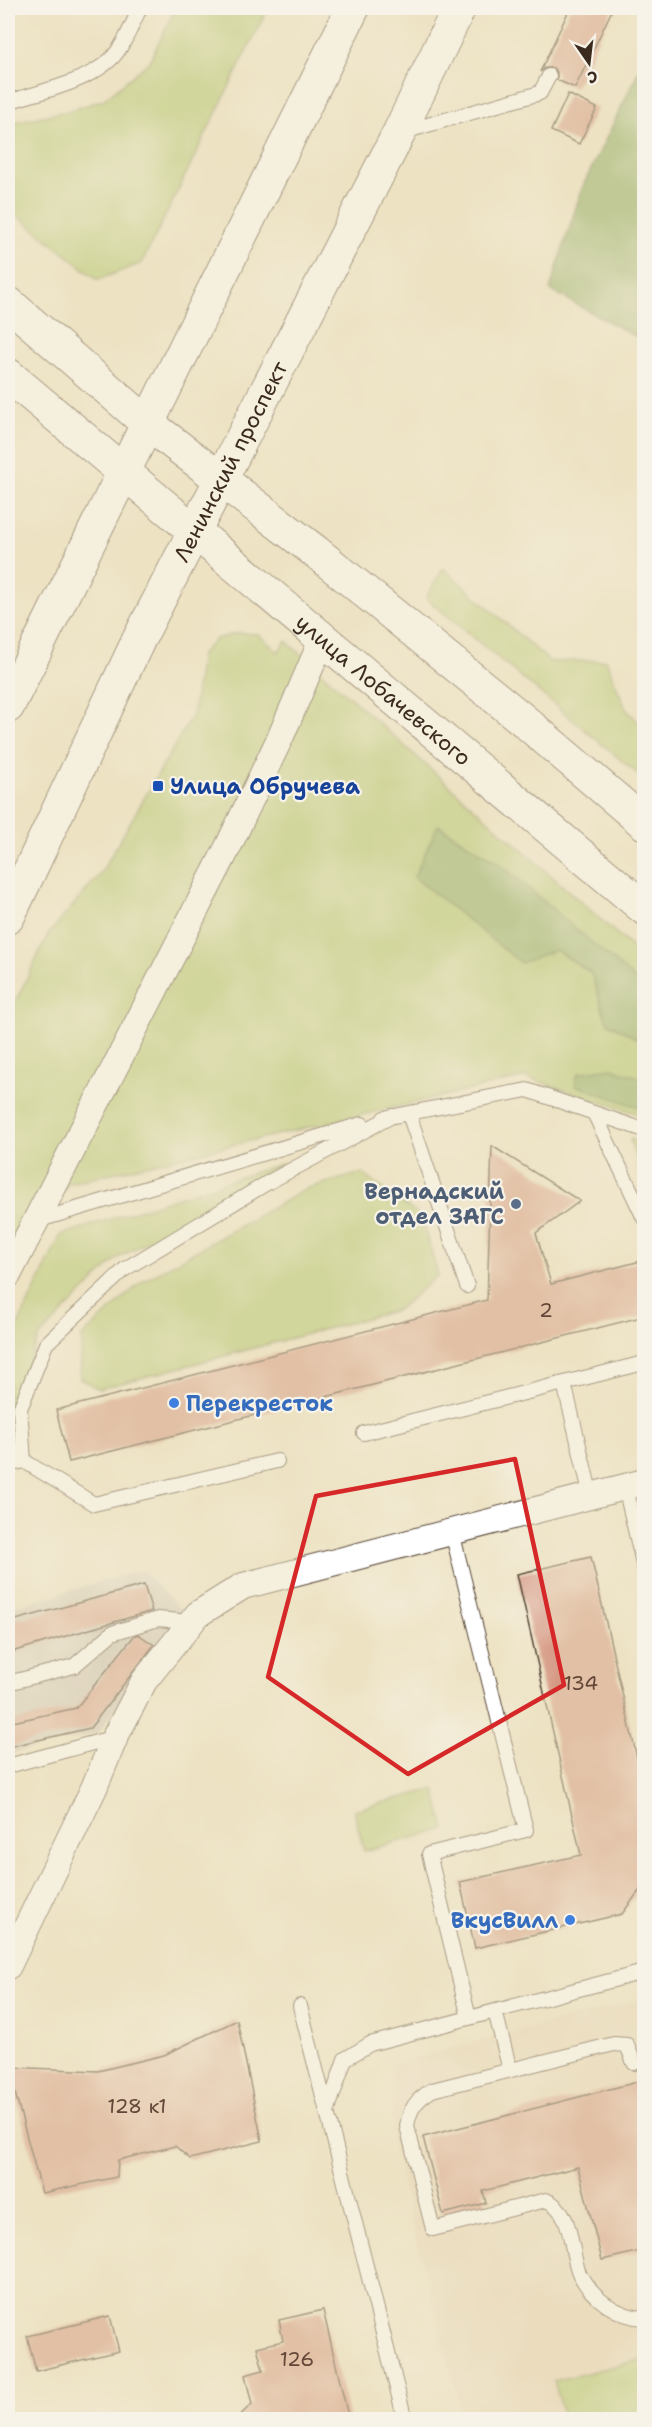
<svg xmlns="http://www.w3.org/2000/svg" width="652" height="2427" font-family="'Shantell Sans',sans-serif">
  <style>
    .built { fill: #e8d5b7 }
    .industrial { fill: #cbc3b8 }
    .green { fill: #b0c86d; stroke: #767946; stroke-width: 1.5 }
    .forest { fill: #8cac60; stroke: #646b3f; stroke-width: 1.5 }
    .building { fill: #d59882 }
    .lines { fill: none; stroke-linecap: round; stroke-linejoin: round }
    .lane-casing { stroke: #564637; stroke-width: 16 }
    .street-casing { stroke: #564637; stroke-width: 28 }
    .secondary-casing { stroke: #564637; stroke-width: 35 }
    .primary-casing { stroke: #564637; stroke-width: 35 }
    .lane { stroke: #fff; stroke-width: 14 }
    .street { stroke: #fff; stroke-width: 26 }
    .secondary { stroke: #fff; stroke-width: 33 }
    .primary { stroke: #fff; stroke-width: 33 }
    .marked { fill: none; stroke: #d62828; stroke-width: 4.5; stroke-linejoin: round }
    .transit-dot { fill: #1a4fb4; stroke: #f7f3e8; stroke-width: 2 }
    .service-dot { fill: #5c6f8a; stroke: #f7f3e8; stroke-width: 2 }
    .shop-dot { fill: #3f7fe0; stroke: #f7f3e8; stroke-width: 2 }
    .labels { text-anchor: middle; stroke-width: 4.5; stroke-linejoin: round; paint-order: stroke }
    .number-label { font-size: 20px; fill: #624637 }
    .street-label { font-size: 22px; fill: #3b2a1e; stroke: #f7f3e8 }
    .transit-label { font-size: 22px; font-weight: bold; fill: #164399; stroke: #f7f3e8; text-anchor: start }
    .service-label { font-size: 22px; font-weight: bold; fill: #4e5e75; stroke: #f7f3e8; text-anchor: end }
    .shop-label { font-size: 22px; font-weight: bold; fill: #366cbe; stroke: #f7f3e8; text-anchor: start }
  </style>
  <rect width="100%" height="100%" fill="#f7f3e8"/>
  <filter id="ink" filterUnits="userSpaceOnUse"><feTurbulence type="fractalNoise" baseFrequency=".0167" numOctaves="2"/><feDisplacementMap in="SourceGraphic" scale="12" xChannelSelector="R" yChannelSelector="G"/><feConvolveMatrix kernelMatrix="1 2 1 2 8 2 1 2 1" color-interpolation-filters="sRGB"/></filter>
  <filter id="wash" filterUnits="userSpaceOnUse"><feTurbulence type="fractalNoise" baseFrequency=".008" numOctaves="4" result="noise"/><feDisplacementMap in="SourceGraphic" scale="24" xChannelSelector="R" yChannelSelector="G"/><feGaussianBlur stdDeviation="1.35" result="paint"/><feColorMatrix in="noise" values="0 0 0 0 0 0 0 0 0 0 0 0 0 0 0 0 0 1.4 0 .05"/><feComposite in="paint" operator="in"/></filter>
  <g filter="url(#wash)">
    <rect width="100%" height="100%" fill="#ede2c2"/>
    <!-- built -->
    <path class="built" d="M644,1999V2419H463L392,2143V2064Z"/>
    <!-- industrial -->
    <path class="industrial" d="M142,1570L185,1614L98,1733L8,1754V1608Z"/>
    <!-- green -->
    <path class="green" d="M176,8H268L142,263L98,280L8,208V123L68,111L103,100L149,62Z
      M443,568L550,662L606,660L626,709L644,728V779L426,598Z
      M238,633L258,634L278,652L286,641L644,958V1116L525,1077L69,1183L8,1255V1017L48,935L101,873L193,714L201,654L216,639Z
      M630,1139L644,1143V1183Z
      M284,1163L116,1259L39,1337L8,1410V1346L61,1235Z
      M362,1173L421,1217L438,1275L397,1310L99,1389L80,1378L82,1337L141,1282L308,1188Z
      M435,1789L445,1829L364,1851L354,1810Z
      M644,2359V2419H564L554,2381Z"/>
    <!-- forest -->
    <path class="forest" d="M644,60V341L550,290L582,188Z
      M438,825L500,864L644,987V1043L607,1022L591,973L556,950L521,963L414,877Z
      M612,1068L644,1079V1109L575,1085L578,1073Z"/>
    <g id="blocks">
      <!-- building -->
      <path class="building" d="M570,8H613L575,88L557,80V72L553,68H545L540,72Z
        M568,94L597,108L579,144L551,131Z
        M492,1146L580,1201L536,1233L551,1284L645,1260V1316L69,1462L56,1410L487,1300Z
        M591,1557L645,1793V1883L622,1914L475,1948L460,1882L581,1855L517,1574Z
        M144,1585L152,1611L8,1653V1622Z
        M138,1634L154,1645L90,1728L8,1747V1723L76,1708L134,1636Z
        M237,2020L262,2141L190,2159L175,2146L118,2160L117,2177L42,2193L8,2067L98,2071L164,2055Z
        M645,2080V2250L602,2260L578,2167L483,2191L486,2203L443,2214L423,2137Z
        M323,2310L349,2420H235L252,2404L245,2375L263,2370L257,2347L283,2341L279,2320Z
        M110,2316L119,2351L36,2371L27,2336Z"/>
    </g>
  </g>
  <g filter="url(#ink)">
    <use href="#blocks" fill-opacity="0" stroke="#564637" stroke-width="1.5"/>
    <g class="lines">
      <defs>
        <path id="lane" d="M8,102C41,91 83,84 110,60C124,47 132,24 140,8
          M403,132L540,93L549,76
          M594,1113L644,1218
          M409,1114L467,1286
          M384,1118L527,1090L644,1130
          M36,1221L362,1124
          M364,1433L564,1383
          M277,1461L94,1504L24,1461L20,1409L46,1344L125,1269L267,1183L392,1116
          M8,1465L24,1461
          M625,1487L644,1568
          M591,1496L564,1383L644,1363
          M452,1532L526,1830L429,1854L469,2018
          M8,1683L74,1666L112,1633L158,1619L191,1622
          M8,1766L115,1737
          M300,2006L327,2112
          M495,2011L510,2070
          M634,2063L627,2045L614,2044L432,2090C416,2100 410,2108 407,2126L433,2229L546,2200C574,2211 569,2249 579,2273C591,2298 618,2317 644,2318
          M405,2420L327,2112L345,2059L370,2044L644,1972"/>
        <path id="street" d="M8,1275L227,849L281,736L322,640
          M8,1966L94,1788L115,1737L144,1681L198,1614L243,1586L644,1482"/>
        <g id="secondary">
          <path d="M8,303L147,423L316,552L522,719L644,823"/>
          <path id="s1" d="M8,375L644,908"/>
        </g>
        <g id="primary">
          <path d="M8,706L353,8"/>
          <path id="s2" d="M8,917L139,639L399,133L459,8"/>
        </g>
      </defs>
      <!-- lane casing -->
      <use href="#lane" class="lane-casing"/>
      <!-- street casing -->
      <use href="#street" class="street-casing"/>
      <!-- secondary casing -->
      <use href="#secondary" class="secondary-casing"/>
      <!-- primary casing -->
      <use href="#primary" class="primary-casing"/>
      <!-- lane -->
      <use href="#lane" class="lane"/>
      <!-- street -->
      <use href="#street" class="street"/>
      <!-- secondary -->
      <use href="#secondary" class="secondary"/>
      <!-- primary -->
      <use href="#primary" class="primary"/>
    </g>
  </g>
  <!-- marked area -->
  <path d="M0 0H652V2427H0ZM515,1459L564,1685L408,1774L268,1677L316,1496Z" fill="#ede2c2" fill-opacity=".55" fill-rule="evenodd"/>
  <path class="marked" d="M515,1459L564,1685L408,1774L268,1677L316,1496Z"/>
  <!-- markers -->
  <rect class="transit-dot" x="152" y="780" width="12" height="12" rx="3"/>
  <circle class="service-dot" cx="516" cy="1204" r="6"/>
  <g class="shop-dot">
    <circle cx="174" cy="1403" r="6"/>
    <circle cx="570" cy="1920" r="6"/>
  </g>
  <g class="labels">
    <!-- number labels -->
    <g class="number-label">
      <text x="546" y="1317">2</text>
      <text x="581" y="1690">134</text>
      <text x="137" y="2113">128 к1</text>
      <text x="297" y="2366">126</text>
    </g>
    <!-- street labels -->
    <g class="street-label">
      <text dy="8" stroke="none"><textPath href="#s2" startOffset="507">Ленинский проспект</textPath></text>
      <text dy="8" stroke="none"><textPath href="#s1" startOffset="490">улица Лобачевского</textPath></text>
    </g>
    <!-- transit labels -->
    <g class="transit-label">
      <text x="170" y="794">Улица Обручева</text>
    </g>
    <!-- service labels -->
    <g class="service-label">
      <text x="504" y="1199">Вернадский<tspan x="504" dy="25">отдел ЗАГС</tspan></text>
    </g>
    <!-- shop labels -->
    <g class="shop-label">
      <text x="186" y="1411">Перекресток</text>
      <text x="558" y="1928" text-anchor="end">ВкусВилл</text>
    </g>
  </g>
  <!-- margin -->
  <rect width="652" height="2427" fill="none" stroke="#f7f3e8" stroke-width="30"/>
  <!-- north arrow -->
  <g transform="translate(589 63) rotate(166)" stroke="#f7f3e8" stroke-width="4.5" paint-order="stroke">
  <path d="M0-4.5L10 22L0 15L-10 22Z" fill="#3b2a1e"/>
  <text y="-9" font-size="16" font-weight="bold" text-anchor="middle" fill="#3b2a1e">С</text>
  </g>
</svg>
